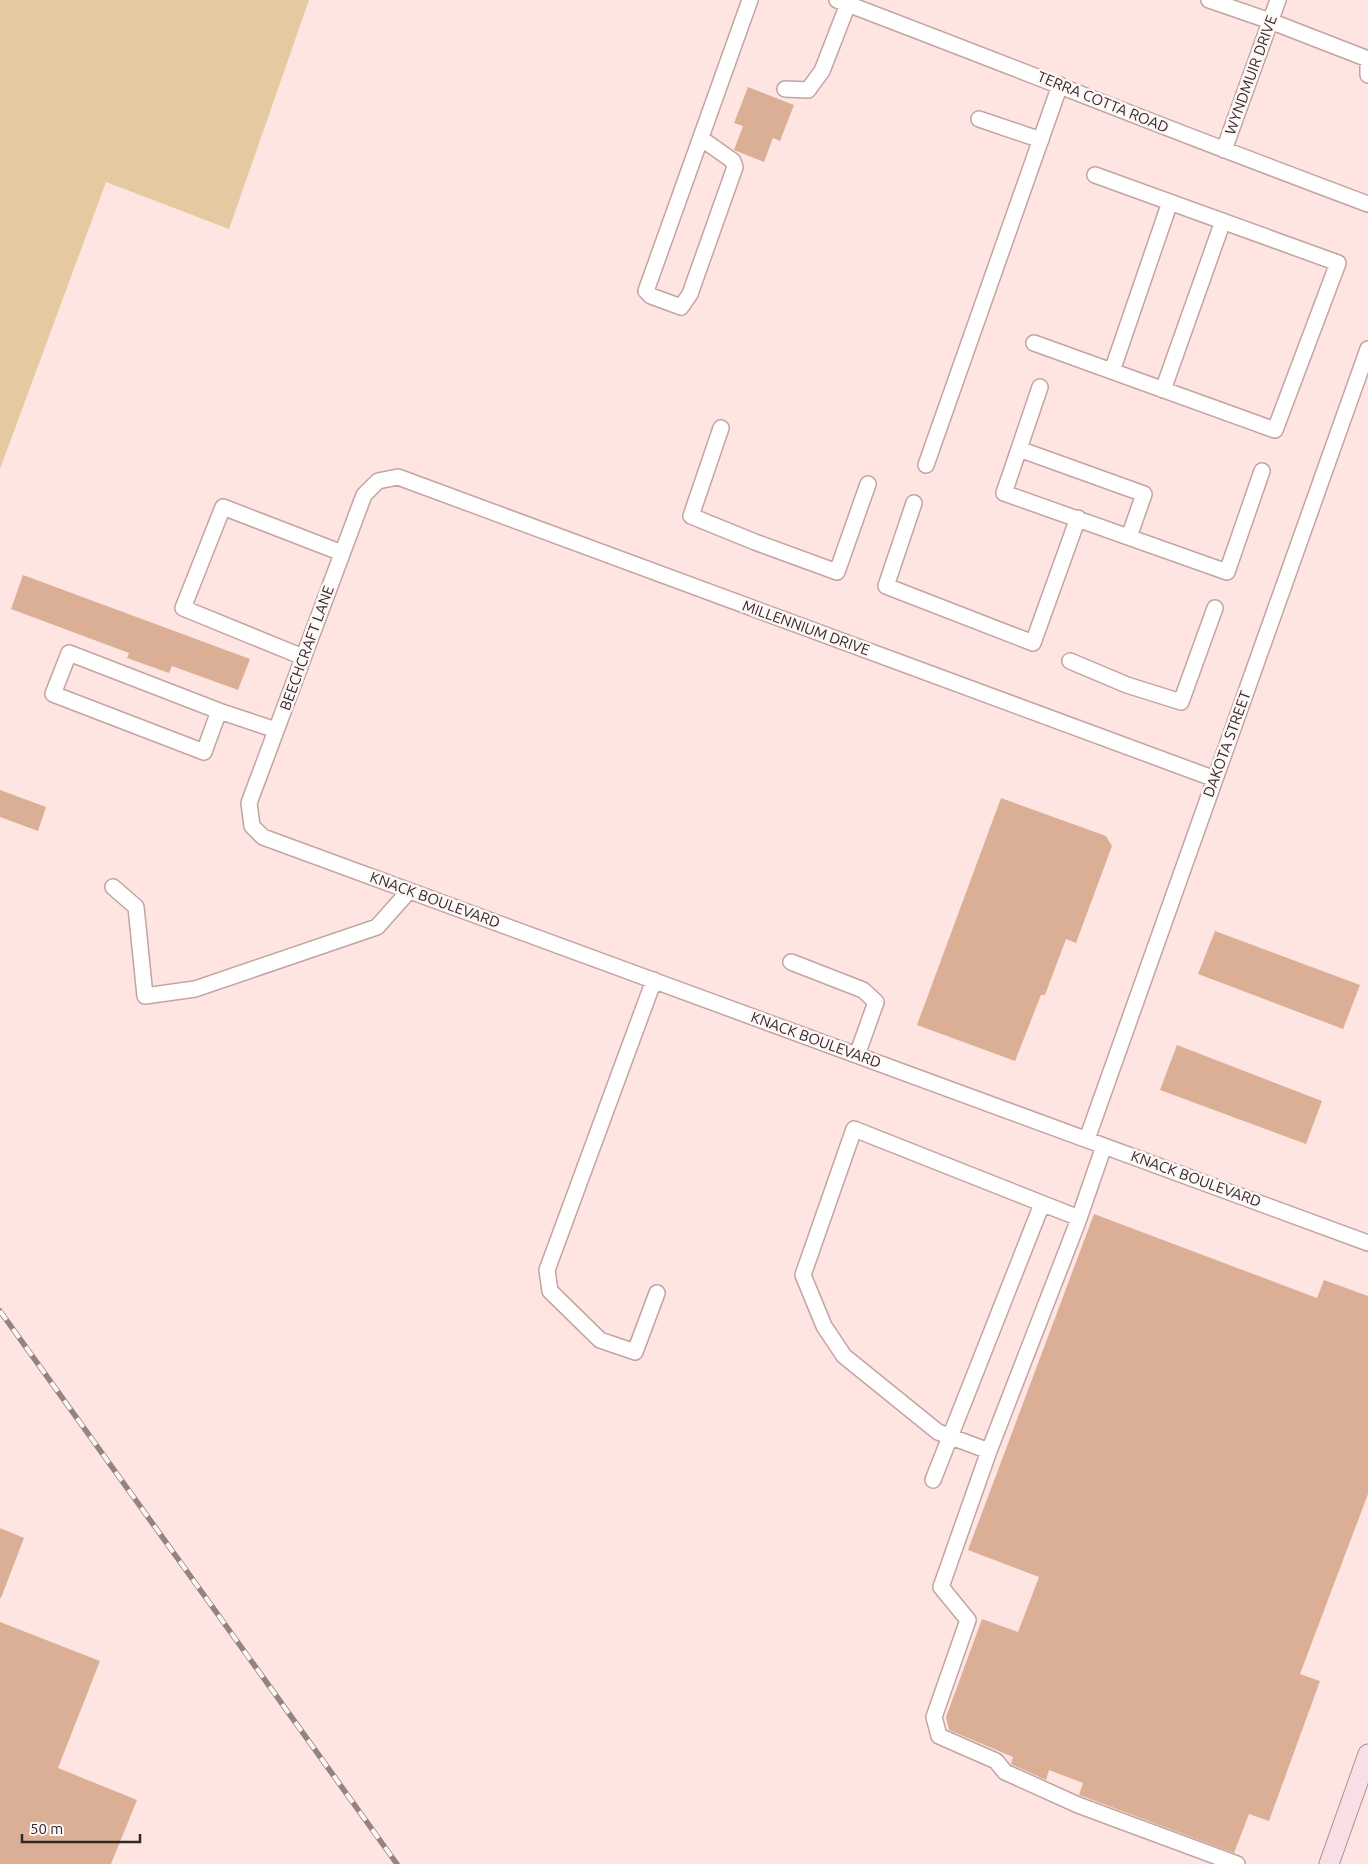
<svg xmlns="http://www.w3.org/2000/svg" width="1368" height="1864" font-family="Ubuntu,sans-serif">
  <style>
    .green { fill: #e4c9a1 }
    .building { fill: #daaf96 }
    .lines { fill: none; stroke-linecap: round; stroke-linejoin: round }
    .minor-casing { stroke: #c2a5a1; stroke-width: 18 }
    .major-casing { stroke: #b09096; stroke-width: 21 }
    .minor { stroke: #fff; stroke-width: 15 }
    .major { stroke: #f8dee5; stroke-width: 19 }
    .rail-casing { stroke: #958380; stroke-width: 5.5 }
    .rail { stroke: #fef7f7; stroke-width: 4; stroke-dasharray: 11; stroke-linecap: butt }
    .labels { text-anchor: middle; stroke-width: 5; stroke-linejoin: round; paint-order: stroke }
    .street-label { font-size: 15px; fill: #332826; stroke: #fef7f7 }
  </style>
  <rect width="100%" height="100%" fill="#fee5e2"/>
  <!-- green -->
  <path class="green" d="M0,0H309L229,229L106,182L0,469Z"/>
  <!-- building -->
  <path class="building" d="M748,87L794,105L780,141L773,138L764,162L734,150L743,126L734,123Z
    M23,575L250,659L238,690L172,666L169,673L127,658L129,653L11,609Z
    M0,790L46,807L38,831L0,817Z
    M1001,798L1106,836L1112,846L1076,943L1066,939L1045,995H1041L1015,1061L917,1025Z
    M1215,931L1360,985L1343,1029L1198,974Z
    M1177,1045L1322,1101L1306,1144L1160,1090Z
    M1094,1214L1317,1298L1324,1280L1368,1296V1494L1300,1674L1320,1681L1269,1821L1249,1814L1234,1853L1082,1796L1079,1795L1083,1783L1049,1770L1046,1780L1011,1764L1013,1757L949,1730L946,1717L982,1619L1018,1632L1039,1577L968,1550Z
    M0,1528L24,1538L1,1598H0Z
    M0,1622L100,1661L58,1768L137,1800L111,1864H0Z"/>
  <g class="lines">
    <defs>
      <path id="minor" d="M837,0C1014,67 1190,138 1368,204
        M1209,0L1270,21L1368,59
        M1368,66V75
        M785,89L808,90L822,71L848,4
        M979,119L1041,140
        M702,139L733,161L735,167L690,294L681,307L651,296L646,291L750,0
        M1224,150L1278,0
        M1034,343L1275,430L1338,263L1095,175
        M1112,371L1170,202
        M1040,387L1004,493L1227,572L1262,471
        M1163,390L1223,221
        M721,428L691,516L755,542L837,572L868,484
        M1019,449L1144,494L1129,537
        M926,465L1060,85
        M914,503L886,586L1033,643L1078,518
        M303,657L183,608L223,507L342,553
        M1070,661L1127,685L1181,702L1215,608
        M219,711L69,653L53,694L204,752L219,711L276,730
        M1215,779L398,477L378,481L364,495L249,803L252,826L263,837L1368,1243
        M113,887L136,907L145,996L195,989L377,927L409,891
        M791,962L863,990L876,1002L857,1055
        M654,980L547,1270L550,1291L600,1340L635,1352L657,1293
        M1087,1139L1368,349
        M1104,1146L1077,1224L989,1451L941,1587L968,1620L934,1717L939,1736L996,1761L1005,1772L1078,1805L1237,1864
        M989,1451L938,1432L844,1356L824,1326L803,1275L854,1129L1079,1218
        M933,1480L1042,1204"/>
      <path id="major" d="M1329,1864L1368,1754"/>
    </defs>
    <!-- minor casing -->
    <use href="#minor" class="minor-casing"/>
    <!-- major casing -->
    <use href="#major" class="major-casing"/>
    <!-- minor -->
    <use href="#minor" class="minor"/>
    <!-- major -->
    <use href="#major" class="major"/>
    <defs>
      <path id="rail" d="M0,1311L397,1864"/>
    </defs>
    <!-- rail casing -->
    <use href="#rail" class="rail-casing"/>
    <!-- rail -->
    <use href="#rail" class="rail"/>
  </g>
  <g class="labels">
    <!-- street labels -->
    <g class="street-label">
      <text transform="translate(1251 75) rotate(-70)" y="5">WYNDMUIR DRIVE</text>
      <text transform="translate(1103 102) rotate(22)" y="5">TERRA COTTA ROAD</text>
      <text transform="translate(806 628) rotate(20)" y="5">MILLENNIUM DRIVE</text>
      <text transform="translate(307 648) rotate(-70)" y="5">BEECHCRAFT LANE</text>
      <text transform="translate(1227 744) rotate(-70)" y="5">DAKOTA STREET</text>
      <text transform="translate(435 900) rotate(20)" y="5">KNACK BOULEVARD</text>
      <text transform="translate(816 1040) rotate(20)" y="5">KNACK BOULEVARD</text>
      <text transform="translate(1196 1179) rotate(20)" y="5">KNACK BOULEVARD</text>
    </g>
  </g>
  <!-- scale -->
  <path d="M22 1834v8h118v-8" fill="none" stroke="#332826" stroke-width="2.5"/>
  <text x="30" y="1834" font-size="15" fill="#332826" stroke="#fef7f7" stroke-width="4" paint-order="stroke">50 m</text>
</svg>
